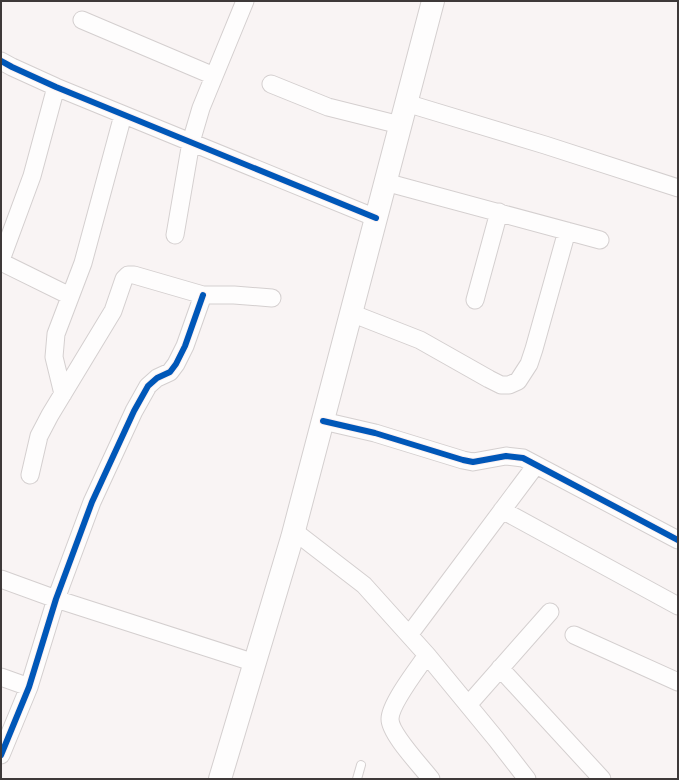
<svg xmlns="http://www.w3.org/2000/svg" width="679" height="780" font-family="Barlow,sans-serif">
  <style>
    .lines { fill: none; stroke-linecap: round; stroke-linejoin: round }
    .lane-casing { stroke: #d4cfcf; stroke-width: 10 }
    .street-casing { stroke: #d4cfcf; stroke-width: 19 }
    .secondary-casing { stroke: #d4cfcf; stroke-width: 24 }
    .lane { stroke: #fefdfd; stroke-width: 8 }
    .street { stroke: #fefdfd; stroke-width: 17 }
    .secondary { stroke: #fefdfd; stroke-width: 22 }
    .cycleway-casing { stroke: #fcf1f1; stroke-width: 8 }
    .cycleway { stroke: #0057b8; stroke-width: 6 }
  </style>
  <rect width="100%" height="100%" fill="#f9f4f4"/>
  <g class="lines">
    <defs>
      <path id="lane" d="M357,779L361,765"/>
      <path id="street" d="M82,20L214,76
        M1,61L12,67L56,87L376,218
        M271,84L328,107L400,125
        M406,103L545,145L678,188
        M385,182L600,240
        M175,235L191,142L201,108L245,1
        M1,260L32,176L56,87
        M1,262L70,296
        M475,300L499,212
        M351,313L420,340L489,379L501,385H509L518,381L529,364L534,349L567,231
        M63,394L54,357L56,334L83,263L123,115
        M323,421L375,433L463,460L473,462L506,456L523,458L678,540
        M30,475L39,436L50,415L113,311L124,279L128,275H134L203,295H234L272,298
        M502,510L678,606
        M294,531L364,585L427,655L496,739L527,779
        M1,579L56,599L255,663
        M409,635L536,465
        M574,635L678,682
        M427,655C418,668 390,704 390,719C390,734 421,766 431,779
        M500,668L602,779
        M1,677L29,687
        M468,705L550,612
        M1,755L29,687L56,599L92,502L134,411L148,386L157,378L170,372L176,364L185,346L203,295"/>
      <path id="secondary" d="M220,779L292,538L433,1"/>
    </defs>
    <!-- lane casing -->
    <use href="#lane" class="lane-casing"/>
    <!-- street casing -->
    <use href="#street" class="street-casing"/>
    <!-- secondary casing -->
    <use href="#secondary" class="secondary-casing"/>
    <!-- lane -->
    <use href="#lane" class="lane"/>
    <!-- street -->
    <use href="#street" class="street"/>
    <!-- secondary -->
    <use href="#secondary" class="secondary"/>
    <defs>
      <path id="cycleway" d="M1,61L12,67L56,87L376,218
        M323,421L375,433L463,460L473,462L506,456L523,458L678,540
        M1,755L29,687L56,599L92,502L134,411L148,386L157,378L170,372L176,364L185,346L203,295"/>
    </defs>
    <!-- cycleway casing -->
    <use href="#cycleway" class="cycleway-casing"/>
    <!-- cycleway -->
    <use href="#cycleway" class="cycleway"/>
  </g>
  <!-- border -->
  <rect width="679" height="780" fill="none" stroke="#3e3939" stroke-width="4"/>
</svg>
